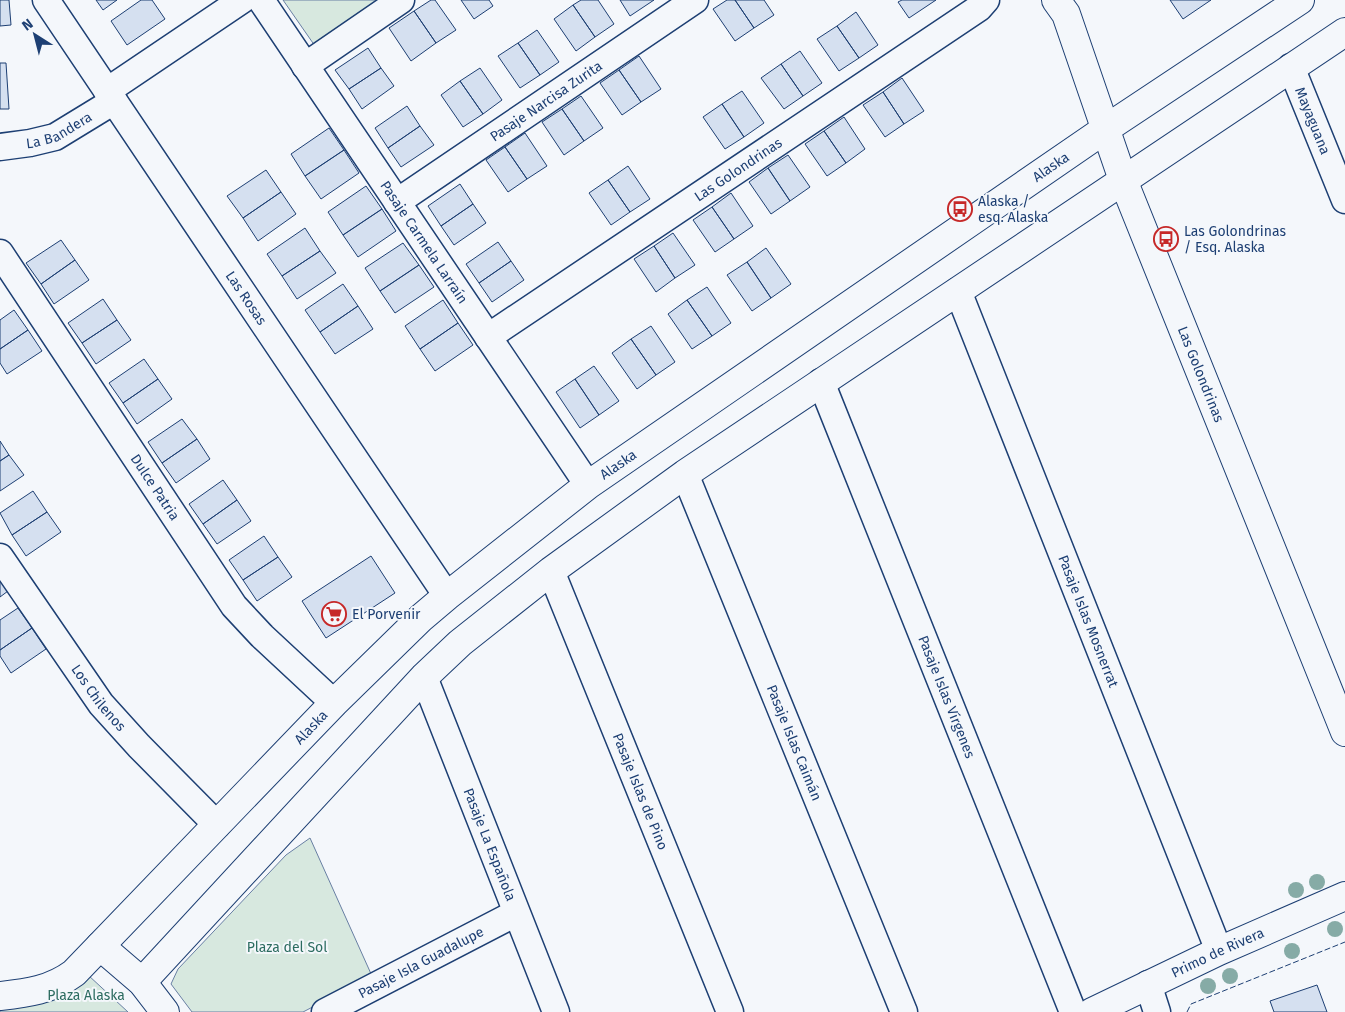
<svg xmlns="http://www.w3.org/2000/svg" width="1345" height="1012" font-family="'Fira Sans',sans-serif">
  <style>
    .green { fill: #d7e8df; stroke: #687fa3 }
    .building { fill: #d5e0f0; stroke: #1d3f73 }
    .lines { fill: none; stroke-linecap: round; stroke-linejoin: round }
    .street-casing { stroke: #1d3f73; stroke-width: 29 }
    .secondary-casing { stroke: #1d3f73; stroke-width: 30 }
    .street { stroke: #f4f7fb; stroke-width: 26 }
    .secondary { stroke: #f4f7fb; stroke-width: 28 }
    .fence { stroke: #1d3f73; stroke-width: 1; stroke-dasharray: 6 2.5; stroke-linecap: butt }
    .tree { fill: #86aba6 }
    .labels { text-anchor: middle; stroke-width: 4; stroke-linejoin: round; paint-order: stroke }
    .street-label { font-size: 14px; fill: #1d3f73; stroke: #f4f7fb }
    .poi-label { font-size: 14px; fill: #1d3f73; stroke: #f4f7fb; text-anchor: start }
    .park-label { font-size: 14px; fill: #2c6c60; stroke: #f4f7fb }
  </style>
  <rect width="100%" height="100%" fill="#f4f7fb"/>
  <!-- green -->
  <path class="green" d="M283,0H384L315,46Z
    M310,838L372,976L303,1012H192L171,984L178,969L286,855Z
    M88,975L128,1012H0V1007Z"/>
  <!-- building -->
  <path class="building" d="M0,0H9L11,25L0,26Z
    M96,0H117L103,10Z
    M141,0H152L165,19L127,45L111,21Z
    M431,0H435L456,30L436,43L414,11Z
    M461,0H489L493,6L474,19Z
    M581,0H598L614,24L595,37L573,5Z
    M620,0H654L630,16Z
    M727,0H735L754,28L735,41L713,9Z
    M735,0H764L774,15L754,28Z
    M902,0H936L909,18L898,2Z
    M1170,0H1211L1183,19Z
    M573,5L595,37L576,51L554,19Z
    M414,11L436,43L411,61L389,28Z
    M856,12L878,45L859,58L837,26Z
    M837,26L859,58L839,71L817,39Z
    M537,30L559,62L540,75L518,43Z
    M518,43L540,75L520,88L498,56Z
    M368,48L381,68L349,89L335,70Z
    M800,51L822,83L803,96L781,64Z
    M639,56L661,89L641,102L619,70Z
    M0,63H6L9,109H0Z
    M781,64L803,96L784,109L761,78Z
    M381,68L394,86L362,109L349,89Z
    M480,68L502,100L483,114L460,81Z
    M619,70L641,102L622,115L600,83Z
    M902,78L924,111L904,124L883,92Z
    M460,81L483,114L463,127L441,95Z
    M742,91L764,123L744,137L722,104Z
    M883,92L904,124L885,137L863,105Z
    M581,96L603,128L584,141L562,109Z
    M722,104L744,137L725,149L703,117Z
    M407,106L420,126L388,148L375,128Z
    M562,109L584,141L564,155L542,122Z
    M844,117L865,149L846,163L824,131Z
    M420,126L434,145L401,167L388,148Z
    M329,128L344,150L305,176L291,154Z
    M824,131L846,163L827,176L805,144Z
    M525,133L547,166L527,179L505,147Z
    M505,147L527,179L508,192L486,160Z
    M344,150L359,173L321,199L305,176Z
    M788,155L810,187L790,201L768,168Z
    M628,166L650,199L630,212L608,180Z
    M768,168L790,201L771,214L749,182Z
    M266,170L281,192L243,218L227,196Z
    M608,180L630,212L611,225L589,193Z
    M460,184L473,204L441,226L428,206Z
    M366,186L382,209L343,235L328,212Z
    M281,192L296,214L258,241L243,218Z
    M731,193L753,226L734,239L712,207Z
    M473,204L486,223L454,245L441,226Z
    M712,207L734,239L715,252L693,220Z
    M382,209L396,231L358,257L343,235Z
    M305,228L320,251L282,276L267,254Z
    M673,233L695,265L675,278L654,246Z
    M61,240L75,260L41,284L26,263Z
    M498,242L511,261L479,283L466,264Z
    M403,243L419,265L380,291L365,268Z
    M654,246L675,278L656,292L634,259Z
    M766,248L791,284L771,298L747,262Z
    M320,251L336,273L297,299L282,276Z
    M75,260L89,280L54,304L41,284Z
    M511,261L524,280L492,302L479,283Z
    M747,262L771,298L752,311L727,275Z
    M419,265L434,287L395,313L380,291Z
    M343,284L358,306L320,332L305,310Z
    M707,287L731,323L712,336L687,300Z
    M103,299L117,320L82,343L68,323Z
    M443,300L458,323L420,349L405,326Z
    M687,300L712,336L692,349L668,314Z
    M358,306L373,329L335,354L320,332Z
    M14,310L28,330L0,349V320Z
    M117,320L131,340L96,364L82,343Z
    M458,323L473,345L435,371L420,349Z
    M651,326L675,362L656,375L631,339Z
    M28,330L42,351L7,374L0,363V349Z
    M631,339L656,375L637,389L612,353Z
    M144,359L158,379L123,403L109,383Z
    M594,366L619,401L599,415L575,379Z
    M158,379L172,399L137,424L123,403Z
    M575,379L599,415L580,428L556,392Z
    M182,419L197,439L162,463L148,442Z
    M197,439L210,459L176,483L162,463Z
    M0,441L9,455L0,461Z
    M9,455L24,475L0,491V461Z
    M223,480L237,500L203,524L189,504Z
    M33,491L47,512L12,535L0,513Z
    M237,500L251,521L217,544L203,524Z
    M47,512L61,532L26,556L12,535Z
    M264,536L278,557L243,580L229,560Z
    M371,556L395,593L326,638L302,601Z
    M278,557L292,577L257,601L243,580Z
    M0,580L8,591L0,597Z
    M18,608L32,628L0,650V620Z
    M32,628L46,649L11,673L0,656V650Z
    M1317,985L1327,1012H1274L1270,1001Z"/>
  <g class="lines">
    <defs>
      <g id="street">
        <path id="s1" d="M46,0L447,596"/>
        <path id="s2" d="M261,0L588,485"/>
        <path d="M305,66L401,0"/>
        <path id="s3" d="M1291,67L1345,200"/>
        <path d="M107,91L242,0"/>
        <path id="s4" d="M0,147L30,143L55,137L114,101"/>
        <path id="s5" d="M397,202L695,0"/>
        <path id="s6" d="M0,253L234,606L262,636L334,703"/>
        <path id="s7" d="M958,291L1219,951"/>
        <path id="s8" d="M488,337L979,8L986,0"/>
        <path id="s9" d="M821,382L1073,1012"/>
        <path id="s10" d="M685,474L904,1012"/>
        <path id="s11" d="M0,557L101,704L139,746L217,825"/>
        <path id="s12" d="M551,571L730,1012"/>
        <path id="s13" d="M424,677L556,1012"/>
        <path d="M1148,984L1157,1012"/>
        <path id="s14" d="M325,1012L516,913"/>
      </g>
      <g id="secondary">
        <path id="s15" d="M1056,0L1066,14L1123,180L1345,732"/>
        <path d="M100,946L142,982L165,1012"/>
        <path d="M142,982L424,677L460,643L551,571L685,474L1345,32"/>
        <path id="s16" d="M0,996C28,993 51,990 74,973L334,703L421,618L447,596L588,485L1104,130L1300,0"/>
        <path id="s17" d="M1092,1012L1219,951L1345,896"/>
      </g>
    </defs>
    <!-- street casing -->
    <use href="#street" class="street-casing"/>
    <!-- secondary casing -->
    <use href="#secondary" class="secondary-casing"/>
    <!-- street -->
    <use href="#street" class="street"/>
    <!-- secondary -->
    <use href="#secondary" class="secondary"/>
    <!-- fence -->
    <path class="fence" d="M1187,1012L1191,1004L1345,942"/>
  </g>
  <!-- trees -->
  <g class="tree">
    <circle cx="1317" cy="882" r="8"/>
    <circle cx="1296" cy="890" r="8"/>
    <circle cx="1335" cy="929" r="8"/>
    <circle cx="1292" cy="951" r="8"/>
    <circle cx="1230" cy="976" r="8"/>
    <circle cx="1208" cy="986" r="8"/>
  </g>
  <!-- icons -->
  <defs>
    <symbol id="bus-ring" viewBox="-11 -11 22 22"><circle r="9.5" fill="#f4f7fb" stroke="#c62828" stroke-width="1.5"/><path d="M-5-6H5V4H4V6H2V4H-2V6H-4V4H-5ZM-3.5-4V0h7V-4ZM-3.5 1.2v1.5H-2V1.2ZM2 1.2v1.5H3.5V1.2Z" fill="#c62828"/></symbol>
    <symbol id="supermarket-ring" viewBox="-11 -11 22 22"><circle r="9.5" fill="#f4f7fb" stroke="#c62828" stroke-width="1.5"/><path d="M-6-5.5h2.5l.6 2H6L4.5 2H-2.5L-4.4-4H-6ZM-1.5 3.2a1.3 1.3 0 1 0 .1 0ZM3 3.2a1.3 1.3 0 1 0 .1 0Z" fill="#c62828"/></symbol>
  </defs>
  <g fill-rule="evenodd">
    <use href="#bus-ring" x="946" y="195" width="28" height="28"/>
    <use href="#bus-ring" x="1152" y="225" width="28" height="28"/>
    <use href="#supermarket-ring" x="320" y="600" width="28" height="28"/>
  </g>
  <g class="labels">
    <!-- street labels -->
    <g class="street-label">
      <text dy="5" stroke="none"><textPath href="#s5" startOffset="180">Pasaje Narcisa Zurita</textPath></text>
      <text dy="5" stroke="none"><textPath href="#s3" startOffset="58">Mayaguana</textPath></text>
      <text dy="5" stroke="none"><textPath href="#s4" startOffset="62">La Bandera</textPath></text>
      <text dy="5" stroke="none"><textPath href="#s16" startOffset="1350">Alaska</textPath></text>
      <text dy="5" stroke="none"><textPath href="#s8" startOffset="301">Las Golondrinas</textPath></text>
      <text dy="5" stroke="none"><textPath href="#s2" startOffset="292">Pasaje Carmela Larraín</textPath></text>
      <text dy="5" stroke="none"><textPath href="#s1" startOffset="359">Las Rosas</textPath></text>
      <text dy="5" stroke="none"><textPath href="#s15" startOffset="402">Las Golondrinas</textPath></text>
      <text dy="5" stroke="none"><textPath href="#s16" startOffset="825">Alaska</textPath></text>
      <text dy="5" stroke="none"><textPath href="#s6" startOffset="281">Dulce Patria</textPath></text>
      <text dy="5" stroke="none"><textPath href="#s7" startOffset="355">Pasaje Islas Mosnerrat</textPath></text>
      <text dy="5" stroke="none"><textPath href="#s9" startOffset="339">Pasaje Islas Vírgenes</textPath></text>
      <text dy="5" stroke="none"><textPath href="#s11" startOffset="172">Los Chilenos</textPath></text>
      <text dy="5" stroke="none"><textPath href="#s16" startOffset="420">Alaska</textPath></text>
      <text dy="5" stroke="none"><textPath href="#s10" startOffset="290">Pasaje Islas Caimán</textPath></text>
      <text dy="5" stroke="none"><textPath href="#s12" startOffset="238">Pasaje Islas de Pino</textPath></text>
      <text dy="5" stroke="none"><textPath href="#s13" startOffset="180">Pasaje La Española</textPath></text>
      <text dy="5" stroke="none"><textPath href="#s17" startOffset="139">Primo de Rivera</textPath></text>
      <text dy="5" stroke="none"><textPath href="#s14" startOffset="108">Pasaje Isla Guadalupe</textPath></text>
    </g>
    <!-- poi labels -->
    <g class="poi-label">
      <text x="978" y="206">Alaska /<tspan x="978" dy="16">esq. Alaska</tspan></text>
      <text x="1184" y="236">Las Golondrinas<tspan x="1184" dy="16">/ Esq. Alaska</tspan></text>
      <text x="352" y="619">El Porvenir</text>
    </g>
    <!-- park labels -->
    <g class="park-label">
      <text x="287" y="952">Plaza del Sol</text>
      <text x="86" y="1000">Plaza Alaska</text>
    </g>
  </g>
  <!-- north arrow -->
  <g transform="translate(35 35) rotate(324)" stroke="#f4f7fb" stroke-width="4" paint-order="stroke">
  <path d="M0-4L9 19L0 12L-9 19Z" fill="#1d3f73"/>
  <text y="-8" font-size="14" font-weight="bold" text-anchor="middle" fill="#1d3f73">N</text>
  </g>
</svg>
